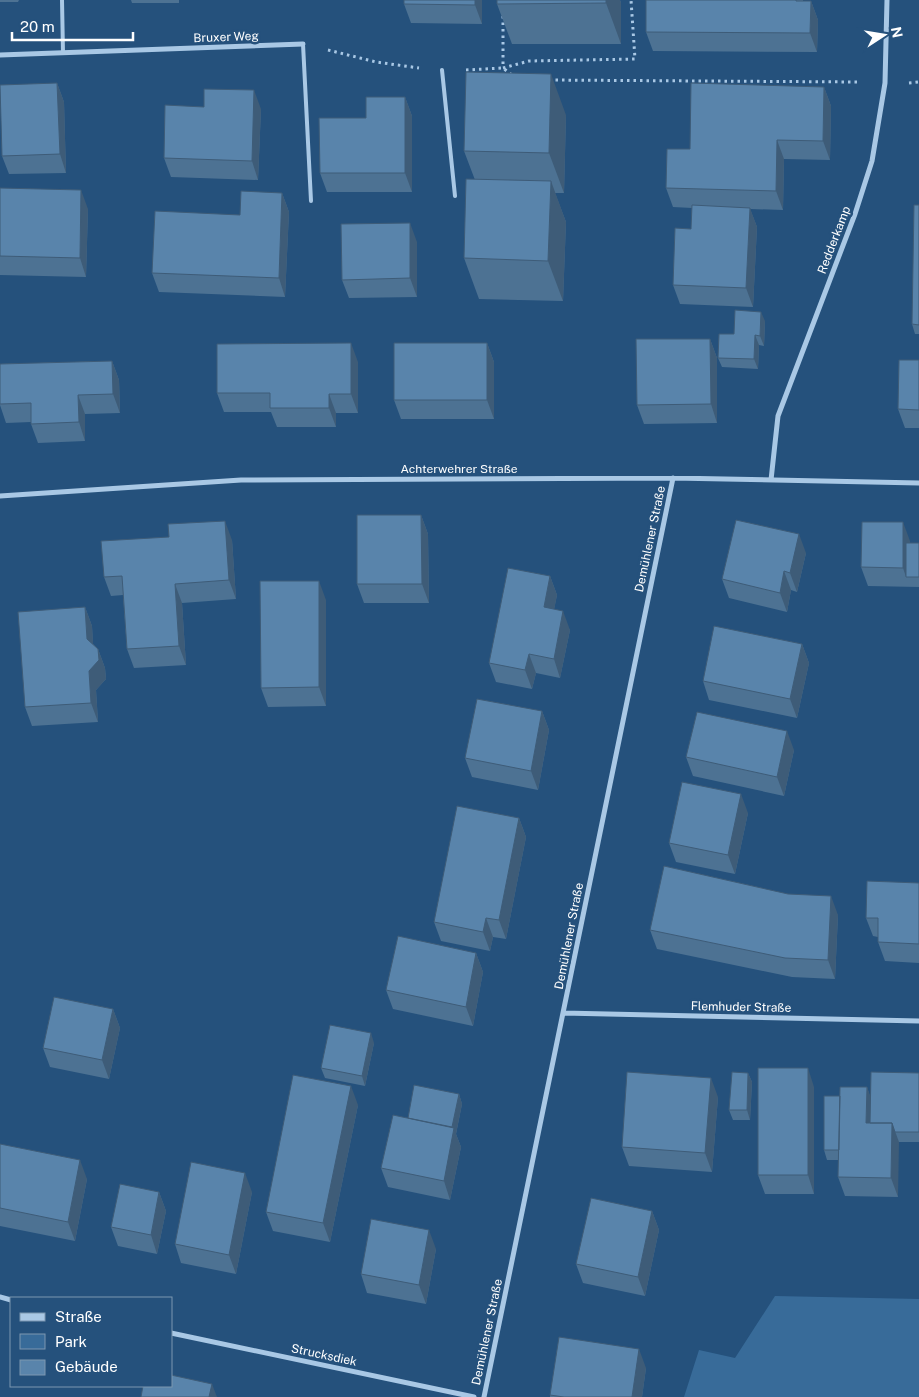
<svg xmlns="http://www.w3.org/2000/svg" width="919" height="1397" font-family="'Public Sans',sans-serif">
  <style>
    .green { fill: #386b99 }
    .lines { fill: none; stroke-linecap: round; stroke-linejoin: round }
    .path { stroke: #a9c8e5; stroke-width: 3; stroke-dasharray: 2.5 4; stroke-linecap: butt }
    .service { stroke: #a9c8e5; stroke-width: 4 }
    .minor { stroke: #a9c8e5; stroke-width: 5 }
    .wall { fill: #4d7293 }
    .shaded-wall { fill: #3e5c78 }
    .building { fill: #5984ab; stroke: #3e5c78 }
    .labels { text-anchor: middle; stroke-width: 5; stroke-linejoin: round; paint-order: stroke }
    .street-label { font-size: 12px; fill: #fff; stroke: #25517c }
  </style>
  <rect width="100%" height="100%" fill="#25517c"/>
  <!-- green -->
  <path class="green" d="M775,1296L919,1299V1397H684L699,1350L735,1358Z"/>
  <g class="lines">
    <!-- path -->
    <path class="path" d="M503,16V68L529,61L635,59L631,0
      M328,50L376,62L419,68
      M466,70L503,68L512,75
      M549,80L860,82
      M909,83L919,82"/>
    <!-- service -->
    <path class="service" d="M62,0L63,53
      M303,44L311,201
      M442,70L455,196"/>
    <!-- minor -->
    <path class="minor" d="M0,55L303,44
      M771,480L778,416L855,214L872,161L885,83L887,0
      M0,496L241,480L673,478L919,483
      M563,1013L919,1021
      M0,1297L11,1300
      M171,1333L474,1397
      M484,1397L673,478"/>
  </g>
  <!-- wall -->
  <path class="wall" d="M0,0H19L18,2H0Z
    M131,0H179V3H132Z
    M404,0H482V24L411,23L404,4Z
    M497,0H620L621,3V44H512L497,4Z
    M646,0H803V1H811L818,20L817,52L653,51L646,32Z
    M57,83L64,102L66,173L9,174L2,156Z
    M824,87L831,106L830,160L784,159L783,210L750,209L757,227L753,307L680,304L673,285L691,229L692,208L673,207L666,188L690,149Z
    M405,97L412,116V192H327L320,173L366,118Z
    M261,109L258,180L171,177L164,158Z
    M566,115L564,193H555L566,222L563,301L479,299L464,258L475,180L464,151Z
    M0,188L88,209L86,277L0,275Z
    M282,193L289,212L285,297L159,292L152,273L240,215Z
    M919,205V334H915L912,324Z
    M417,242V297L349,298L342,280Z
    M765,321L764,346L759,345L758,369L722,367L718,358L734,334Z
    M710,339L717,358V423L644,424L637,405Z
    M487,343L494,362V419H401L394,400Z
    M919,360V428H905L898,409Z
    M112,361L119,380L120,413L85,414V441L38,443L31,424V422L6,423L0,405V364Z
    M358,362V413H336V427H277L271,412H224L217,393Z
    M421,515L428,534L429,603H364L357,584Z
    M232,540L236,599L182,603L186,665L134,668L127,649L123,595L111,596L104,577Z
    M910,541V543H919V587L868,586L861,567Z
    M806,553L797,592L791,590L787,612L729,598L722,579Z
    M550,576L557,595L554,609L570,630L560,678L536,673L532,689L496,682L489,663Z
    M326,600V706L268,707L261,688Z
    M85,607L92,626L93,644L98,649L105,668L106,679L96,690L98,722L32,726L25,707Z
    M802,644L809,663L797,718L709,700L703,681Z
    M542,711L549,730L538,790L472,777L465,758Z
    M794,750L784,796L693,776L686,757Z
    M748,813L735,874L676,862L669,843Z
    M519,818L526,837L506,939L493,937L490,951L441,941L434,922Z
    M919,883V963L885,961L878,942V937L873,936L866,918Z
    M788,894L838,915L835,979L792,977L657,949L650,930Z
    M476,953L483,972L473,1026L393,1009L386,990Z
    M113,1009L120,1028L109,1079L50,1067L43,1048Z
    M374,1043L365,1086L325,1078L321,1068Z
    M748,1073L752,1082L750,1120H733L729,1110Z
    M919,1073V1142H898V1197L845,1196L838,1177L839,1160H827L824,1150L840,1096L867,1087L870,1097Z
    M814,1087V1194H765L758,1175Z
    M459,1094L462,1104L456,1134L461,1147L450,1200L388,1187L381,1168L408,1118Z
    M718,1097L712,1172L629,1166L622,1147Z
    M358,1105L330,1242L273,1231L266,1212Z
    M0,1144L87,1179L75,1241L0,1226Z
    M159,1192L166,1211L157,1254L118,1246L111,1227Z
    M252,1192L236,1274L181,1263L175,1244Z
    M652,1211L659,1230L645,1296L583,1283L576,1264Z
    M436,1249L426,1304L367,1293L361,1274Z
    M646,1368L642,1397H550V1395Z"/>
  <!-- shaded-wall -->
  <path class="shaded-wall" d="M475,0H482V24L475,5Z
    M606,0H620L621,3V44L606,3Z
    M811,1L818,20L817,52L810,33Z
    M551,74L566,115L564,193L549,153Z
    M57,83L64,102L66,173L60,154Z
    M824,87L831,106L830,160L823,141Z
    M254,90L261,109L258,180L252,161Z
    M405,97L412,116V192L405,173Z
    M777,140L784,159L783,210L776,191Z
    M551,181L566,222L563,301L548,261Z
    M81,190L88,209L86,277L80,258Z
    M282,193L289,212L285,297L279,278Z
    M750,208L757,227L753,307L746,288Z
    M410,223L417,242V297L410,278Z
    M761,312L765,321L764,346L760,336Z
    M755,335L759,345L758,369L754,359Z
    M710,339L717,358V423L711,404Z
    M351,343L358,362V413L351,394Z
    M487,343L494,362V419L487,400Z
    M112,361L119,380L120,413L113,394Z
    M329,394L336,413V427L329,408Z
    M78,395L85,414V441L79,422Z
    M421,515L428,534L429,603L422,584Z
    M225,521L232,540L236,599L229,580Z
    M903,522L910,541V577H906L903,568Z
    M799,534L806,553L797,592L790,573Z
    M784,571L791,590L787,612L780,593Z
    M550,576L557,595L551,626L544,607Z
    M319,581L326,600V706L319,687Z
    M175,584L182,603L186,665L179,646Z
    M85,607L92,626L94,658L87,639Z
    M563,611L570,630L560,678L554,659Z
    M802,644L809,663L797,718L790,699Z
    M98,649L105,668L106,679L96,690L98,722L91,703L89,671Z
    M529,654L536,673L532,689L525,670Z
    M542,711L549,730L538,790L531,771Z
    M787,731L794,750L784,796L777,777Z
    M741,794L748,813L735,874L728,855Z
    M519,818L526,837L506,939L499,920Z
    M831,896L838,915L835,979L828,960Z
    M486,918L493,937L490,951L483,932Z
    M476,953L483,972L473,1026L466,1007Z
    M113,1009L120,1028L109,1079L102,1060Z
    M371,1033L374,1043L365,1086L362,1076Z
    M808,1068L814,1087V1194L808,1175Z
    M748,1073L752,1082L750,1120L747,1110Z
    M711,1078L718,1097L712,1172L705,1153Z
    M351,1086L358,1105L330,1242L323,1223Z
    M867,1087L874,1106L873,1132L866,1123Z
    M459,1094L462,1104L456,1134L461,1147L450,1200L444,1181L452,1127Z
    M892,1123L899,1142L898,1197L891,1178Z
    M80,1160L87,1179L75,1241L68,1222Z
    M245,1173L252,1192L236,1274L229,1255Z
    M159,1192L166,1211L157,1254L151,1235Z
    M652,1211L659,1230L645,1296L638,1277Z
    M429,1230L436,1249L426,1304L419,1285Z
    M639,1349L646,1368L642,1397H632Z
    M212,1384L217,1397H209Z"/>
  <!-- building -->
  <path class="building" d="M404,0H475V5L404,4Z
    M497,0H606V3L497,4Z
    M646,0H796V1H811L810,33L646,32Z
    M466,72L551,74L549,153L464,151Z
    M57,83L60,154L2,156L0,85Z
    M691,83L824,87L823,141L777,140L776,191L666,188L667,149H690Z
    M204,89L254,90L252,161L164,158L165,105L204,107Z
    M366,97H405V173H320L319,118H366Z
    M466,179L551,181L548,261L464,258Z
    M0,188L81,190L80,258L0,256Z
    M241,191L282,193L279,278L152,273L155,211L240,215Z
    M692,205L750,208L746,288L673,285L675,228L691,229Z
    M914,205H919V325L912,324Z
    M410,223V278L342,280L341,224Z
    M735,310L761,312L760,336L755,335L754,359L718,358L719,334H734Z
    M636,339H710L711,404L637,405Z
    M351,343V394H329V408H270V393H217V344Z
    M394,343H487V400H394Z
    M899,360H919V410L898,409Z
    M112,361L113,394L78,395L79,422L31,424V403L0,404V364Z
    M357,515H421L422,584H357Z
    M736,520L799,534L790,573L784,571L780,593L722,579Z
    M225,521L229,580L175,584L179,646L127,649L122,576L104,577L101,541L169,537L168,524Z
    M862,522H903V568L861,567Z
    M906,543H919V577H906Z
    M508,568L550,576L544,607L563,611L554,659L529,654L525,670L489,663Z
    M260,581H319V687L261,688Z
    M85,607L87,639L98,649L99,660L89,671L91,703L25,707L18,612Z
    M714,626L802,644L790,699L703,681Z
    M477,699L542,711L531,771L465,758Z
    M697,712L787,731L777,777L686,757Z
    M682,782L741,794L728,855L669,843Z
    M457,806L519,818L499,920L486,918L483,932L434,922Z
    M664,866L788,894L831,896L828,960L785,958L650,930Z
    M867,881L919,883V944L878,942V918H866Z
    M398,936L476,953L466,1007L386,990Z
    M54,997L113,1009L102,1060L43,1048Z
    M330,1025L371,1033L362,1076L321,1068Z
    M758,1068H808V1175H758Z
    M627,1072L711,1078L705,1153L622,1147Z
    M732,1072L748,1073L747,1110H729Z
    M871,1072L919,1073V1132H895L892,1123H870Z
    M293,1075L351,1086L323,1223L266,1212Z
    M414,1085L459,1094L452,1127L408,1118Z
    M840,1087H867L866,1123H892L891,1178L838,1177Z
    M824,1096H840L839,1150H824Z
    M393,1115L454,1128L444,1181L381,1168Z
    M0,1144L80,1160L68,1222L0,1208Z
    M191,1162L245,1173L229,1255L175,1244Z
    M120,1184L159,1192L151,1235L111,1227Z
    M591,1198L652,1211L638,1277L576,1264Z
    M371,1219L429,1230L419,1285L361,1274Z
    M559,1337L639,1349L632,1397H564L550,1395Z
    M171,1375L212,1384L209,1397H141L143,1386H171Z"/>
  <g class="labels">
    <!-- street labels -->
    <g class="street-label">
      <text transform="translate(226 37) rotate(-2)" y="4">Bruxer Weg</text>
      <text transform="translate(834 240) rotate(-69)" y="4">Redderkamp</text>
      <text x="459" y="473">Achterwehrer Straße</text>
      <text transform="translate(650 539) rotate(-78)" y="4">Demühlener Straße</text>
      <text transform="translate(569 936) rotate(-79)" y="4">Demühlener Straße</text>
      <text transform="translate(741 1007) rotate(1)" y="4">Flemhuder Straße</text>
      <text transform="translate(487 1332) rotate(-78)" y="4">Demühlener Straße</text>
      <text transform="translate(324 1355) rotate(12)" y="4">Strucksdiek</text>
    </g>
  </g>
  <!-- legend -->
  <rect x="10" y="1297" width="162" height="90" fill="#25517c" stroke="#7c97b0"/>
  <rect x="20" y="1313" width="25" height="8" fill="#a9c8e5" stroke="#7c97b0"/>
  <text x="55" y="1322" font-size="15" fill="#ffffff">Straße</text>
  <rect x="20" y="1334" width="25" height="15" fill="#386b99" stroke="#7c97b0"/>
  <text x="55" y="1347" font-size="15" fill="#ffffff">Park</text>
  <rect x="20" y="1360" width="25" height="15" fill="#5984ab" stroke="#7c97b0"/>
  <text x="55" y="1372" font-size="15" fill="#ffffff">Gebäude</text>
  <!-- north arrow -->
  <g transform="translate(884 35) rotate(78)" stroke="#25517c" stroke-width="4" paint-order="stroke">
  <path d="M0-4L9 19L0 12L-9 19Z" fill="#ffffff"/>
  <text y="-8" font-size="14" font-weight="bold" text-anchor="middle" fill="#ffffff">N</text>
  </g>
  <!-- scale -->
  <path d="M12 32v8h121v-8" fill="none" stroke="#ffffff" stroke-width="2.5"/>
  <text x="20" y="32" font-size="15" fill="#ffffff" stroke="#25517c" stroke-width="4" paint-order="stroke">20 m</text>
</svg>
